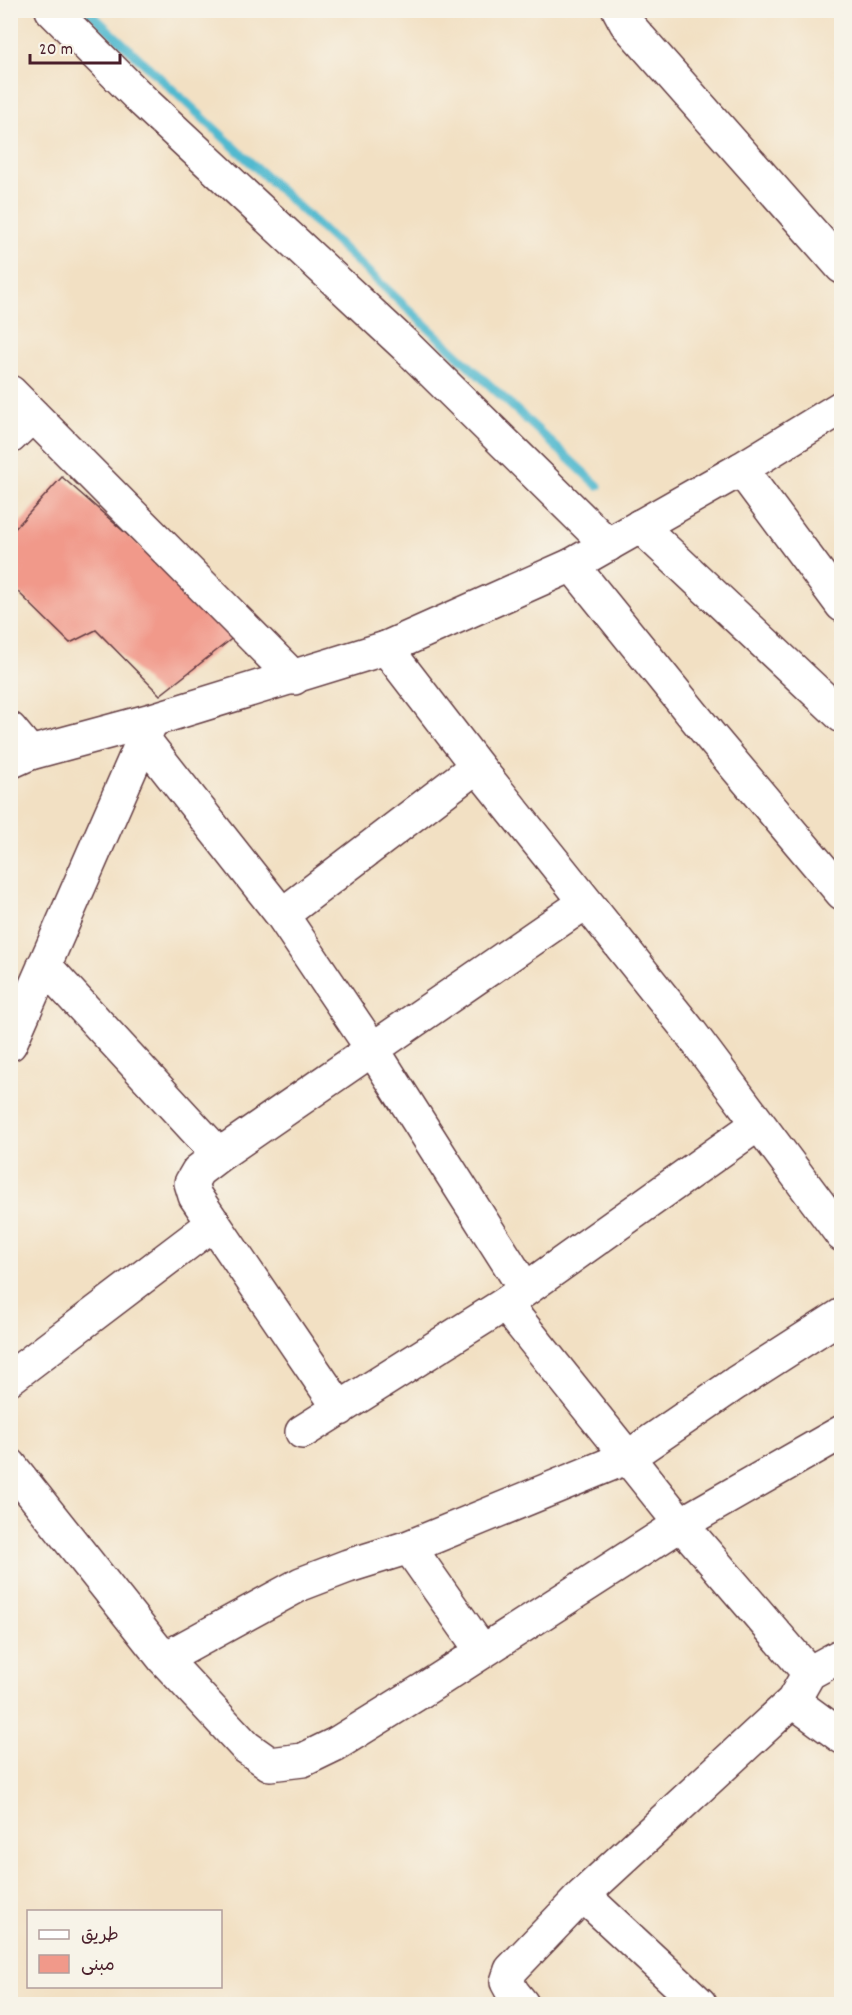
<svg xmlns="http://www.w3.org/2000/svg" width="852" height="2015" font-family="Dekko,'Playpen Sans Arabic',sans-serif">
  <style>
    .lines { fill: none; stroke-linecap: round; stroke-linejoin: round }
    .stream { stroke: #51b9cf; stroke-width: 9 }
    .building { fill: #f1998a }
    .minor-casing { stroke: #633c42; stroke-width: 36 }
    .tertiary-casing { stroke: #633c42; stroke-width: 36 }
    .minor { stroke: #fff; stroke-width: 33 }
    .tertiary { stroke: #fff; stroke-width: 33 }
  </style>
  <rect width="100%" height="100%" fill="#f7f3e8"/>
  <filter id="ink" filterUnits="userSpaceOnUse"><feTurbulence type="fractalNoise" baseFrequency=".0167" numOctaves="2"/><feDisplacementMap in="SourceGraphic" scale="12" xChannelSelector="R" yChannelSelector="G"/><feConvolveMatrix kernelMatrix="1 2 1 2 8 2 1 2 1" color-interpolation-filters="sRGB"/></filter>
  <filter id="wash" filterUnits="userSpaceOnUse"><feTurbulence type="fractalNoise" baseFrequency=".008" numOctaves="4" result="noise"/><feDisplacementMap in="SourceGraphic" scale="24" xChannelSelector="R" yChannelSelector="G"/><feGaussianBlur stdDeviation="1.35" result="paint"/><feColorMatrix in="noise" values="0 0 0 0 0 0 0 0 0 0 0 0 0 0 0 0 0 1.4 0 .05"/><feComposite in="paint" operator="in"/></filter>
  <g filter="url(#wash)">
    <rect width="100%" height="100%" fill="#f2e0c3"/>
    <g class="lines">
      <!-- stream -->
      <path class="stream" d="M87,10L598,486"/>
    </g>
    <g id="blocks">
      <!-- building -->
      <path class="building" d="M62,477L239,633L160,695L96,630L70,643L10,584V534Z"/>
    </g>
  </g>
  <g filter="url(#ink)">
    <use href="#blocks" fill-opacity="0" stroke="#633c42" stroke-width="1.5"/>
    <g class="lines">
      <defs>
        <path id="minor" d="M52,10L144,102L406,346L608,545
          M619,10L626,23L842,267
          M10,392L294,678
          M10,437L33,415
          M741,469L842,605
          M640,526L842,716
          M572,565L711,737L842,893
          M386,648L477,766L690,1032L842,1235
          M10,729L30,753
          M144,740L282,915L373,1050L525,1289
          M282,915L477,766
          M44,965L219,1155
          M10,1044L151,722
          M505,1304L681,1524L809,1673
          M10,1378L214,1223
          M340,1409L195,1196L191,1183L198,1171L219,1155L586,902
          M302,1432L505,1304L758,1124
          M10,1465L164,1659L246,1747L270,1764L303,1760L336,1744L423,1690L681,1524L842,1432
          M409,1547L482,1651
          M164,1659L301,1584L348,1566L409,1547L628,1457L736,1383L842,1315
          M793,1701L842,1737
          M583,1895L700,2004
          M522,2004L513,1993L507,1982L511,1970L583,1895L793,1701L809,1673L842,1655"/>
        <path id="tertiary" d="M10,762L30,753L152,720L386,648L572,565L741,469L842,407"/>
      </defs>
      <!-- minor casing -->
      <use href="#minor" class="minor-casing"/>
      <!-- tertiary casing -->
      <use href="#tertiary" class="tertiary-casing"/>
      <!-- minor -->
      <use href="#minor" class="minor"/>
      <!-- tertiary -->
      <use href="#tertiary" class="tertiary"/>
    </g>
  </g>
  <!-- margin -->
  <rect width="852" height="2015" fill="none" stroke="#f7f3e8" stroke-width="36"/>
  <!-- legend -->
  <rect x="27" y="1910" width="195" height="78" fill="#f7f3e8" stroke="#b29e9c" stroke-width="1.5"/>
  <rect x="39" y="1930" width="30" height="9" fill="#ffffff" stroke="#b29e9c" stroke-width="1.5"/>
  <text x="81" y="1940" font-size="18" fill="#4a1f2b">طريق</text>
  <rect x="39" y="1955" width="30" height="18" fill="#f1998a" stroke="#b29e9c" stroke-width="1.5"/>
  <text x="81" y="1970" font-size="18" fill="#4a1f2b">مبنى</text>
  <!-- scale -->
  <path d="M30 54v9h90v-9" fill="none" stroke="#4a1f2b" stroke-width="3"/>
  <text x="39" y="54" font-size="18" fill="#4a1f2b" stroke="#f7f3e8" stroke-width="4.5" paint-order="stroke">20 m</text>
</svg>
